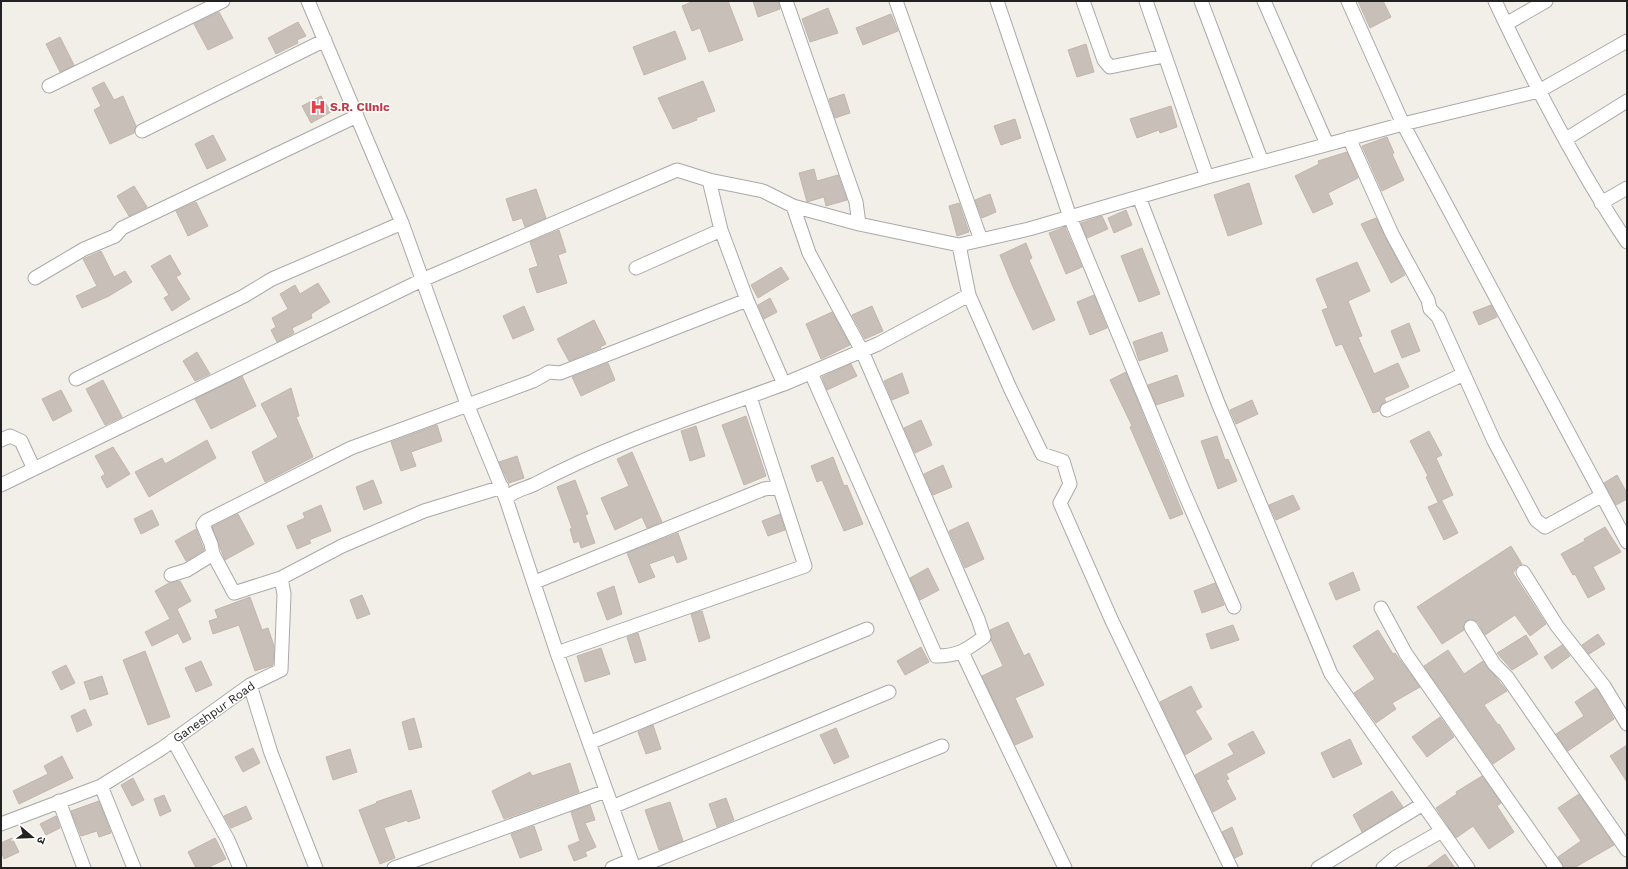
<svg xmlns="http://www.w3.org/2000/svg" width="1628" height="869" font-family="'Work Sans','Noto Sans Devanagari',sans-serif">
  <style>
    .building { fill: #c7bfb8; stroke: #c4b6ab }
    .lines { fill: none; stroke-linecap: round; stroke-linejoin: round }
    .street-casing { stroke: #a9a9a9; stroke-width: 15 }
    .street { stroke: #fff; stroke-width: 13 }
    .labels { text-anchor: middle; stroke-width: 3; stroke-linejoin: round; paint-order: stroke }
    .health-label { font-size: 12px; font-weight: bold; fill: #be3a42; stroke: #fff; text-anchor: start }
    .street-label { font-size: 12px; fill: #222; stroke: #fff }
  </style>
  <rect width="100%" height="100%" fill="#f2efe9"/>
  <!-- building -->
  <path class="building" d="M694,1H728L743,40L709,52L700,28L692,31L682,6Z
    M753,1H778L780,9L758,17Z
    M1358,1H1383L1391,17L1370,28Z
    M828,8L838,33L810,42L802,19Z
    M219,12L233,38L208,50L194,24Z
    M891,14L898,31L863,45L856,28Z
    M298,22L306,36L297,40L298,43L276,54L268,38Z
    M675,31L686,59L644,75L633,47Z
    M60,37L74,65L60,72L46,44Z
    M1086,44L1094,72L1077,77L1068,50Z
    M703,81L715,111L696,118L697,120L673,129L658,98Z
    M104,82L114,100L123,96L136,126L134,133L110,144L94,110L101,106L92,88Z
    M844,94L850,113L835,118L829,99Z
    M321,96L331,112L311,123L302,106Z
    M1171,106L1177,127L1160,133L1159,130L1137,138L1130,119Z
    M1015,119L1021,138L1001,145L994,126Z
    M213,135L226,160L207,169L195,144Z
    M1387,137L1394,153L1392,154L1404,180L1382,191L1362,146Z
    M1347,152L1358,178L1328,193L1333,204L1313,213L1295,176L1319,164L1318,161Z
    M814,169L817,181L838,175L847,200L826,206L824,197L807,202L799,173Z
    M1249,183L1262,224L1228,236L1214,195Z
    M134,186L147,207L129,216L117,196Z
    M536,189L546,218L525,227L522,218L513,221L506,199Z
    M990,194L996,212L982,218L975,200Z
    M196,202L208,226L188,236L176,211Z
    M959,203L969,232L957,236L949,206Z
    M1126,210L1132,225L1114,233L1108,218Z
    M1102,216L1108,229L1087,238L1081,223Z
    M1376,218L1405,275L1391,283L1361,224Z
    M1065,227L1082,267L1066,274L1049,233Z
    M559,230L566,252L558,255L567,283L537,293L529,269L538,266L530,242Z
    M1026,243L1032,258L1029,260L1055,320L1033,330L1013,287L1000,255Z
    M1142,248L1160,294L1139,302L1121,256Z
    M101,251L114,277L125,271L132,282L109,296L82,308L76,296L97,286L83,259Z
    M170,255L181,274L176,277L190,299L172,311L164,298L169,295L151,266Z
    M1357,262L1370,291L1348,301L1362,336L1358,337L1374,374L1398,363L1409,387L1384,398L1386,402L1381,405L1379,411L1373,413L1342,344L1336,346L1322,310L1328,308L1316,279Z
    M781,267L789,279L758,298L751,285Z
    M318,283L330,302L311,314L312,318L292,328L294,333L277,342L271,330L276,327L272,318L288,309L280,294L295,285L300,294Z
    M1094,295L1107,328L1090,335L1077,302Z
    M770,298L777,312L764,319L758,305Z
    M1491,305L1497,317L1479,325L1473,312Z
    M524,306L534,330L513,339L503,316Z
    M872,306L883,331L865,339L852,315Z
    M832,312L850,345L821,359L806,324Z
    M594,320L606,344L600,347L601,348L569,361L557,339Z
    M1409,323L1420,351L1402,358L1391,331Z
    M1162,332L1168,351L1139,361L1133,342Z
    M197,352L210,374L195,381L183,361Z
    M608,363L615,380L581,396L572,377Z
    M851,364L857,376L827,390L822,377Z
    M1126,372L1183,514L1170,519L1130,427L1132,426L1110,380Z
    M902,373L909,393L892,400L884,381Z
    M1177,375L1184,396L1156,405L1148,385Z
    M242,376L256,406L211,429L195,399Z
    M103,380L122,417L105,425L86,389Z
    M291,388L299,416L296,417L313,457L265,482L252,452L278,437L261,404Z
    M61,390L72,411L53,421L42,399Z
    M1252,400L1258,414L1236,424L1230,410Z
    M746,416L766,476L744,485L722,425Z
    M921,420L932,445L915,453L904,428Z
    M437,425L442,441L411,452L416,466L401,471L391,442Z
    M696,426L705,456L690,461L681,431Z
    M1429,431L1442,455L1436,458L1453,495L1438,502L1426,477L1428,476L1410,441Z
    M1217,436L1225,460L1228,459L1237,481L1218,489L1201,441Z
    M207,440L216,458L149,497L135,472L162,458L165,464Z
    M113,447L130,474L107,488L101,477L105,474L95,456Z
    M632,452L662,522L647,528L642,517L615,530L601,498L629,486L617,459Z
    M517,456L524,478L509,483L499,462Z
    M833,457L844,486L847,485L863,524L844,531L822,480L817,482L811,466Z
    M943,465L952,487L933,495L924,474Z
    M1617,475L1627,493V499L1616,505L1604,483Z
    M373,480L382,503L364,510L356,487Z
    M575,480L588,514L585,515L595,543L581,548L579,541L574,543L570,529L572,528L557,487Z
    M1293,495L1300,509L1276,520L1269,505Z
    M1442,501L1458,533L1444,540L1428,507Z
    M321,505L331,531L309,540L311,543L297,549L287,526L305,518L303,513Z
    M152,510L159,525L141,534L134,519Z
    M238,514L254,544L225,560L212,527Z
    M780,514L785,530L768,536L762,521Z
    M968,522L984,559L965,568L949,531Z
    M1605,527L1621,552L1593,567L1605,589L1588,598L1575,574L1573,575L1561,554L1585,541L1584,539Z
    M196,529L204,550L186,561L175,541Z
    M678,533L687,559L677,563L674,555L649,564L655,577L639,583L627,553Z
    M1511,546L1522,564L1518,565L1513,573L1546,624L1530,636L1515,615L1485,635L1478,622L1470,619L1464,623V630L1442,644L1417,607Z
    M928,568L939,590L920,600L910,578Z
    M1353,572L1360,590L1336,600L1329,583Z
    M180,581L191,601L177,609L191,639L183,643L178,633L152,646L145,632L170,619L155,591L169,583Z
    M1215,583L1224,605L1202,613L1194,591Z
    M614,586L622,614L607,620L597,593Z
    M362,595L370,614L357,619L350,600Z
    M250,597L262,630L268,628L274,646L273,665L255,671L239,625L213,634L209,621L218,618L215,610Z
    M702,611L710,638L699,642L691,614Z
    M1008,622L1024,656L1029,653L1044,685L1015,698L1033,737L1015,745L982,676L1003,666L991,640L990,630Z
    M1233,625L1239,640L1211,649L1206,634Z
    M1378,630L1393,654L1395,653L1420,687L1392,703L1396,709L1376,723L1354,693L1375,679L1353,646Z
    M638,633L646,660L635,663L627,637Z
    M1598,634L1605,644L1589,654L1582,645Z
    M1526,635L1538,654L1512,670L1497,653Z
    M1562,645L1570,656L1552,669L1544,657Z
    M921,647L929,662L905,675L897,661Z
    M601,648L610,674L585,682L577,656Z
    M1448,650L1464,674L1483,661L1507,691L1484,705L1498,725L1499,724L1515,749L1493,764L1424,666Z
    M145,651L170,717L148,725L123,660Z
    M201,661L212,685L196,692L185,668Z
    M66,665L75,683L61,690L52,672Z
    M102,676L108,694L90,700L84,682Z
    M1191,686L1202,707L1195,711L1212,739L1185,755L1160,702Z
    M1596,688L1614,719L1568,751L1556,734L1584,716L1575,702Z
    M85,709L92,725L77,732L71,716Z
    M1440,717L1454,737L1427,757L1412,737Z
    M414,718L422,747L409,750L402,722Z
    M653,725L661,749L646,754L638,732Z
    M836,728L849,757L834,764L820,735Z
    M1253,731L1265,753L1226,774L1229,779L1226,780L1236,799L1213,812L1195,775L1234,754L1228,744Z
    M1350,739L1362,764L1333,778L1321,753Z
    M1627,745V782L1610,756Z
    M253,748L260,763L243,772L235,757Z
    M350,749L357,772L333,780L326,757Z
    M62,756L73,778L19,804L13,791L48,774L44,766Z
    M570,763L579,792L504,819L492,791L530,772L532,776Z
    M1482,776L1501,803L1497,806L1514,832L1489,849L1473,826L1456,838L1436,808L1457,794L1456,792Z
    M133,778L144,800L132,806L121,785Z
    M411,790L420,818L408,822L407,820L384,828L395,858L380,864L359,810L377,803L376,802Z
    M1392,791L1403,807L1362,832L1353,815Z
    M1579,794L1614,845L1574,868H1564L1558,857L1581,841L1558,808Z
    M164,795L171,811L160,816L154,799Z
    M726,798L734,820L717,827L709,804Z
    M99,801L111,833L99,837L97,831L81,836L71,811Z
    M670,802L683,841L659,850L645,810Z
    M590,805L595,820L585,823L596,847L585,852L587,856L574,861L568,846L580,841L571,812Z
    M246,806L252,819L231,828L224,816Z
    M56,816L60,828L46,835L40,824Z
    M534,826L542,850L520,858L511,834Z
    M1232,827L1243,854L1235,858L1222,832Z
    M12,838L19,852L4,859L1,852V843Z
    M215,838L226,859L207,868H196L188,852Z
    M1445,854L1455,868H1426Z"/>
  <g class="lines">
    <defs>
      <path id="street" d="M308,1L402,223L467,404L506,499L557,653L634,868
        M786,1L856,202L859,224
        M896,1L981,240
        M997,1L1070,217L1183,490L1234,607
        M1083,1L1104,60L1110,67L1164,56
        M1201,1L1262,162
        M1264,1L1327,144
        M1348,1L1403,124L1627,542
        M1495,1C1534,84 1576,166 1627,242
        M1506,24L1546,1
        M49,86L223,1
        M142,131L325,40
        M1349,138L1392,234L1428,300L1430,309L1438,317L1494,441L1536,520L1545,527L1601,496
        M1566,139L1627,101
        M1207,177L1403,124L1539,91L1627,41
        M1139,197L1218,403L1331,674L1468,868
        M1601,203L1627,188
        M793,206L809,253L862,351L978,619L984,637C966,650 959,656 936,656L811,373
        M636,268L721,230
        M35,278L84,249L115,236L122,228L357,116
        M969,295L1010,388L1042,454L1063,461L1070,484L1060,503L1112,621L1231,868
        M76,379L244,296L272,279L402,223
        M784,384L878,344L969,295L959,245
        M1387,410L1464,374
        M1,440L10,436L21,441L34,469
        M1,485L422,280L677,170L709,180
        M506,499C513,490 525,489 535,484C614,442 700,415 784,384L747,300L721,230L709,180L763,191L793,206L859,224L959,245L1029,229L1207,177L1146,1
        M213,554L211,544L203,525L206,521L351,448L533,381L549,372L560,373L747,300
        M1523,572L1557,626L1604,686L1627,724
        M171,575L187,570L213,554L234,593L281,578L342,546L424,511L502,487
        M535,582L764,489L778,487
        M1381,608L1406,654L1556,868
        M1471,627L1494,664L1507,677L1627,850
        M962,652L1065,868
        M557,653L805,566L750,397
        M250,685L271,753L316,868
        M173,740L228,840L240,868
        M589,743L867,629
        M101,786L134,868
        M59,801L84,868
        M612,807L889,692
        M1,824L101,786L161,749L250,685L281,670L284,594L281,578
        M394,868L606,791
        M612,868L631,860
        M636,868L942,746
        M1318,868L1423,804
        M1383,868L1396,857L1442,831"/>
    </defs>
    <!-- street casing -->
    <use href="#street" class="street-casing"/>
    <!-- street -->
    <use href="#street" class="street"/>
  </g>
  <!-- icons -->
  <defs>
    <symbol id="hospital-bare" viewBox="-9 -9 18 18"><path d="M-5-5h3v3.5h4V-5h3V5h-3V1.5h-4V5h-3Z" fill="#e0444e" stroke="#fff" stroke-width="2.5" paint-order="stroke"/></symbol>
  </defs>
  <g fill-rule="evenodd">
    <use href="#hospital-bare" x="307" y="96" width="22" height="22"/>
  </g>
  <g class="labels">
    <!-- health labels -->
    <g class="health-label">
      <text x="330" y="111">S.R. Clinic</text>
    </g>
    <!-- street labels -->
    <g class="street-label">
      <text transform="translate(214 712) rotate(-35)" y="4">Ganeshpur Road</text>
    </g>
  </g>
  <!-- border -->
  <rect width="1628" height="869" fill="none" stroke="#222222" stroke-width="4"/>
  <!-- north arrow -->
  <g transform="translate(32 837) rotate(109)" stroke="#ffffff" stroke-width="3" paint-order="stroke">
  <path d="M0-3L7 15L0 10L-7 15Z" fill="#222222"/>
  <text y="-6" font-size="11" font-weight="bold" text-anchor="middle" fill="#222222">उ</text>
  </g>
</svg>
